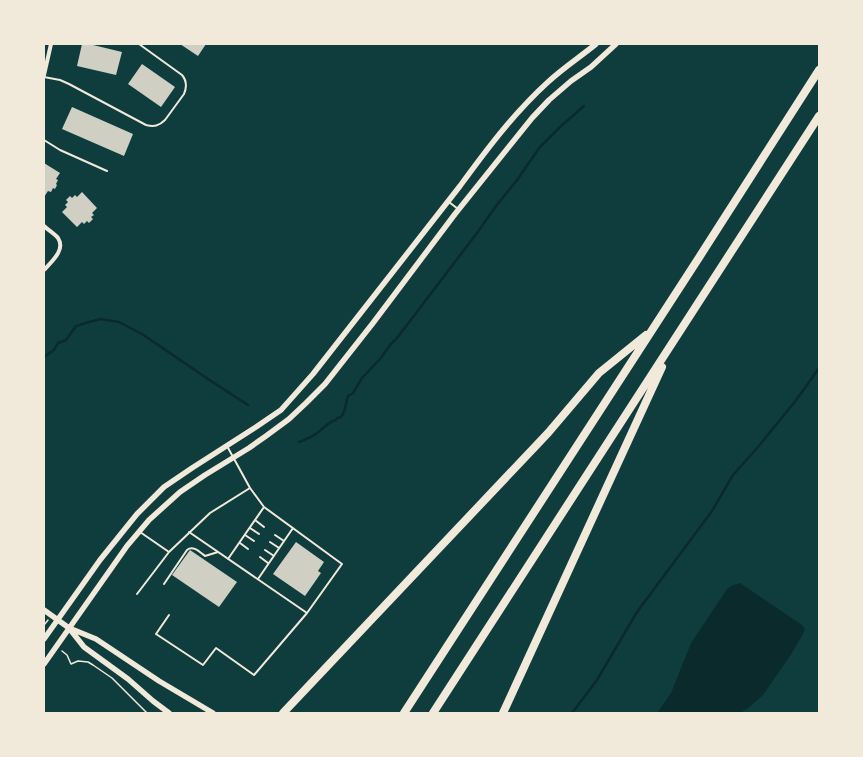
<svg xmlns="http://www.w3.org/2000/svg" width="863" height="757" font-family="'Asap Condensed',sans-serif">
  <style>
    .water { fill: #0a2a2b }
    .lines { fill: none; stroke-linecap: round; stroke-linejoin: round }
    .stream { stroke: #0a2a2b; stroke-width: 2.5 }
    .building { fill: #cfcfc3 }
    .path { stroke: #f1e9da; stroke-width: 1.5 }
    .service { stroke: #f1e9da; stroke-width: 2 }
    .minor { stroke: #f1e9da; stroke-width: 4 }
    .tertiary { stroke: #f1e9da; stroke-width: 5.5 }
    .motorway { stroke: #f1e9da; stroke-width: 8 }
  </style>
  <rect width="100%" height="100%" fill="#0f3d3e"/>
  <!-- water -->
  <path class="water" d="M740,583L802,625L805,629L803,634L792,653L763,695L747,709L740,713H657L671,693L691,643L727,589L733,585Z"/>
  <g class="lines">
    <!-- stream -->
    <path class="stream" d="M44,357L54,350L58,343L66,340L76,326L89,322L101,319L119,322L142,334L211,381L248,405
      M299,442C304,440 310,438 314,435C322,431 327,422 336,420L337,418L341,417L344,412L348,396L353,393L362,378L381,358L390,345L397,338L477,233L496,206L517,180L540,147L561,126L584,106
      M572,713L597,680L637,612L712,511L733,475L758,447L797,399L819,368"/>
  </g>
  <!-- building -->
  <path class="building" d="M82,44H89L122,52L116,75L77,66Z
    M180,44H206L198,56Z
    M142,64L175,87L161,107L128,84Z
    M72,107L133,134L124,156L62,129Z
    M44,163L60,173L56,179L58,180L56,184L57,185L55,189L53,188L51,192L48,191L44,197Z
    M82,192L97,208L92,213L94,215L91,217L93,219L89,223L87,221L84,224L82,222L77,227L62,212L67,207L65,205L68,202L66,200L70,196L72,198L75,195L77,197Z
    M296,542L324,562L318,571L321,573L305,596L273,574Z
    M190,550L237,582L219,607L172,575Z"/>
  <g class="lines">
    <!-- path -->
    <path class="path" d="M44,625L48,620
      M62,651L67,655L71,664L78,661L88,662L93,665L112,678L147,713"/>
    <!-- service -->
    <path class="service" d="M44,77L60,80L69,84L146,125C154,127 159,126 165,120L184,94C187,87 187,81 182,75L139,44
      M44,140L60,150L107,171
      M449,202L458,209
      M255,520L264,527
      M250,528L259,534
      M140,532L169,552L210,513L250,488L227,446
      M189,532L307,613L342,564L264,507L250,488
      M245,535L254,541
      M275,535L284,541
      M270,542L279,548
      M240,543L248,549
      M265,550L274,556
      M260,557L268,563
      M228,559L264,507
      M258,579L293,528
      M164,584L187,550C193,545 200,552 205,556L218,552
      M137,594L169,552
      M169,615L156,634L203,665L216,648L254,675L307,613"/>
    <!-- minor -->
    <path class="minor" d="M44,75L51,44
      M44,226C48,230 55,234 58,238C66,250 51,262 44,270"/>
    <!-- tertiary -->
    <path class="tertiary" d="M44,610L69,628L96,639L159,681L213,713
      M69,628L84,647L128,679L153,701L169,713
      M44,639L100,560L137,514L164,487L192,468L256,427L281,410L313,374L460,186C487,149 514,113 548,82C563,68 580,57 596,44
      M44,664L127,546L149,520L180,492L205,475L249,448L266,436L289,419L306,403L325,384L373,323L455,214L532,118L549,100L571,81L591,67L616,44"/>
    <!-- motorway -->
    <path class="motorway" d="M283,713L548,433L599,373L646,335
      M404,713L700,256L819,70
      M433,713L819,116
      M503,713L662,367"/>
  </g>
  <!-- border -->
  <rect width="863" height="757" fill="none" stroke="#f1e9da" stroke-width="90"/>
</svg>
